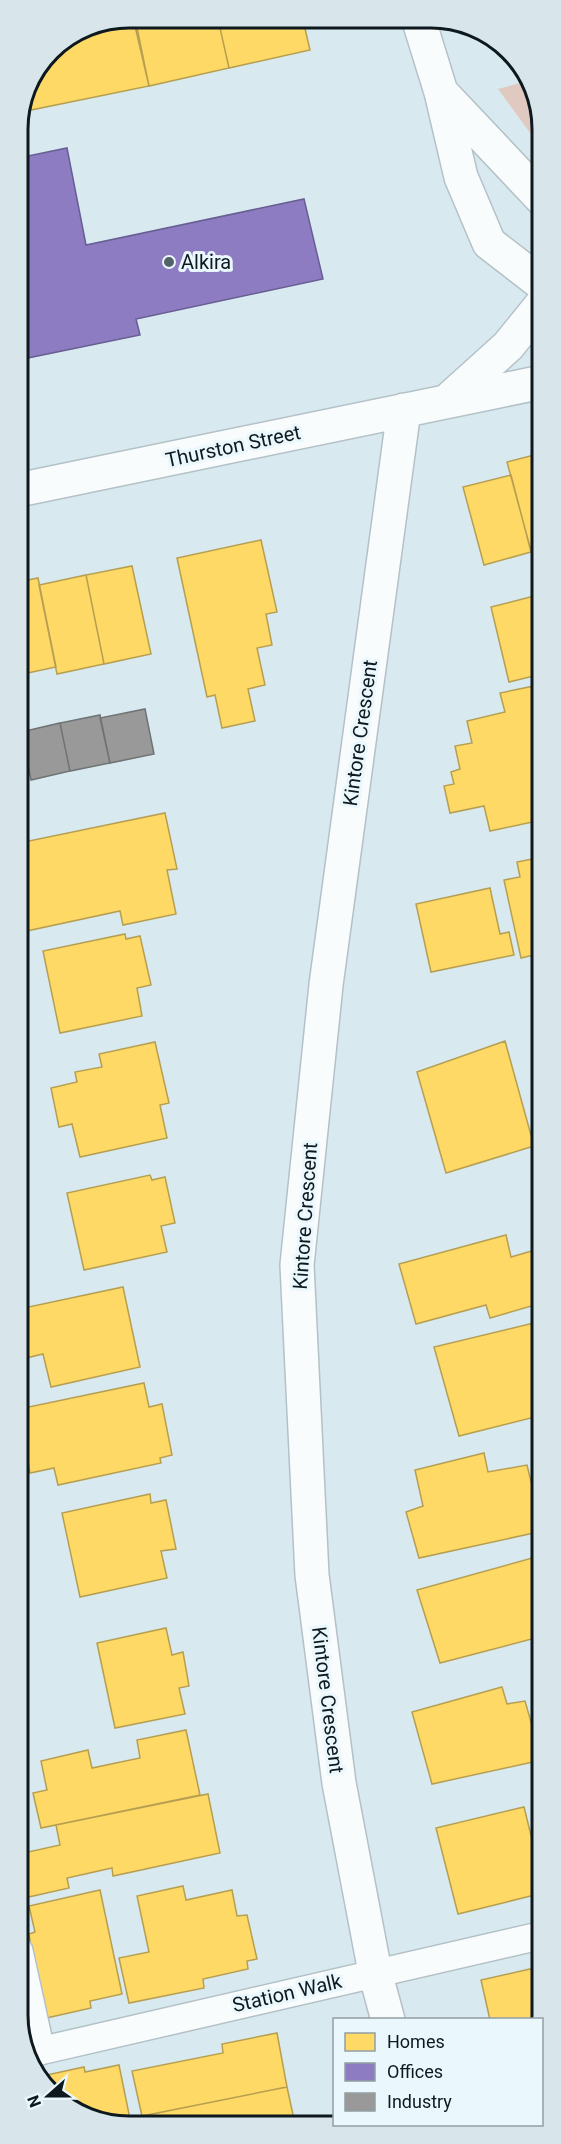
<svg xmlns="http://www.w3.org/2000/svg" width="561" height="2144" font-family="Roboto,sans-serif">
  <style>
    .green { fill: #e0c9c1 }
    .homes { fill: #ffd966; stroke: #b69f50; stroke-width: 1.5 }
    .offices { fill: #8e7cc3; stroke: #675e92; stroke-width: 1.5 }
    .industry { fill: #999; stroke: #6f7374; stroke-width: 1.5 }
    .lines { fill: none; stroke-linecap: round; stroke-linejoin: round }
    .lane-casing { stroke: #b4c1c7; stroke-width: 30 }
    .street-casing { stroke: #b4c1c7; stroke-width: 36 }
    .lane { stroke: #f9fcfd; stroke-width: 27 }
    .street { stroke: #f9fcfd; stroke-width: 33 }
    .poi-dot { fill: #546268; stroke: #eaf7fc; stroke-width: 2 }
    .labels { text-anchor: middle; stroke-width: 6; stroke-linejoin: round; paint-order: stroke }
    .poi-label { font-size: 20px; fill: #0d191e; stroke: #eaf7fc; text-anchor: start }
    .street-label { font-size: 20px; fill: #0d191e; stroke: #eaf7fc }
    .rim { fill: none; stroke: #0d191e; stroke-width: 3 }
  </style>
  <rect width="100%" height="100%" fill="#d8e9f0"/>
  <!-- green -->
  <path class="green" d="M527,81L542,114V149L498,89Z"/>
  <!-- homes -->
  <path class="homes" d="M129,18H135L149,86L31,110L29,99L51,50L87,26Z
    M170,18L218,19L229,68L149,86L135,26Z
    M218,19L303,20L310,50L229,68Z
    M542,453V544L530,547L507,462Z
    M511,475L531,552L484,565L463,487Z
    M261,540L277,612L266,614L272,645L257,648L265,685L248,689L255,721L222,728L215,695L207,697L177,558Z
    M132,566L151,654L104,664L86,575Z
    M86,575L104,664L57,674L39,585Z
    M38,578L56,667L18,675V582Z
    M542,594V674L509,682L491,607Z
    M534,686L542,720V753L535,755L539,769H542V820L490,831L484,806L450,813L444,786L454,784L451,772L460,769L455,746L472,743L467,721L505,712L500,693Z
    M165,813L177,869L167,870L176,914L123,925L120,911L22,932L19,915V843Z
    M542,857V953L521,958L504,880L520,877L517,862Z
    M490,888L500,934L509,932L514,955L431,972L416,904Z
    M125,934L126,939L140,936L151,985L137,988L142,1016L60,1033L43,951Z
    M505,1041L534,1146L446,1173L417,1072Z
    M155,1042L169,1103L160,1105L167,1138L80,1157L72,1124L59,1127L51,1088L77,1082L75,1072L102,1067L99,1054Z
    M150,1175L152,1180L165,1177L175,1223L161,1226L167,1252L84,1270L67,1193Z
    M506,1235L511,1257L542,1248V1303L490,1318L486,1305L416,1324L399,1264Z
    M123,1287L140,1367L51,1387L43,1354L22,1359L19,1344V1309Z
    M542,1321L543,1415L459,1436L434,1347Z
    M144,1383L149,1407L162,1404L172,1455L160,1458L161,1463L58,1485L54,1468L30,1473L19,1409Z
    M484,1453L488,1472L527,1465L543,1531L419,1558L406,1512L423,1506L415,1470Z
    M150,1494L151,1503L166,1500L176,1549L161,1551L167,1578L80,1597L62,1513Z
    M543,1555V1636L440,1663L417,1590Z
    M166,1628L172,1655L183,1652L189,1686L179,1688L185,1714L115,1728L97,1643Z
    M502,1687L507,1704L525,1701L542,1760L432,1784L412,1712Z
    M186,1730L200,1795L41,1828L33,1793L47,1790L41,1761L88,1750L92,1768L140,1758L137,1740Z
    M208,1794L220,1853L113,1876L112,1868L67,1878L69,1888L24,1898L19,1878V1854L60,1845L56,1825Z
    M524,1807L543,1884V1893L458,1914L436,1828Z
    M183,1886L186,1900L232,1890L237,1916L247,1915L257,1959L247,1961L248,1969L203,1979L204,1988L129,2003L119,1958L149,1952L137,1896Z
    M100,1890L122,1994L90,2001L91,2008L42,2019L29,1934L35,1932L29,1906Z
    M543,1966L542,2025V2020H490L481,1980Z
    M277,2033L287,2087L142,2116L132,2071L223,2053L222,2044Z
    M119,2065L131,2124H107L50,2093L42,2076L84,2067L85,2072Z
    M287,2087L295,2124H143L142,2116Z"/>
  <!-- offices -->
  <path class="offices" d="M67,148L86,245L304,199L323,279L136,319L140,335L18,360V158Z"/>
  <!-- industry -->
  <path class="industry" d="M145,709L154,754L110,763L100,718Z
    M100,715L110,763L70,771L60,723Z
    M18,723L28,769L18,771Z
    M60,723L70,771L31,780L21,732Z"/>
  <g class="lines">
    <defs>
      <path id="lane" d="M19,1951L41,2051
        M31,2053L543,1935"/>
      <path id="street" d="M419,21L441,92L461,177L489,243L542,284
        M442,93L542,199
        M447,401L508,346L542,304
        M18,490L542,382
        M388,2020L375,1972L339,1783L312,1575L297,1265L326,985L404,410
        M418,2124V2125"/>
    </defs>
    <!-- lane casing -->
    <use href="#lane" class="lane-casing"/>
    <!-- street casing -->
    <use href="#street" class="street-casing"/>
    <!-- lane -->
    <use href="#lane" class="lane"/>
    <!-- street -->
    <use href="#street" class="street"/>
  </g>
  <!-- markers -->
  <circle class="poi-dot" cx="169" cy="262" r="6"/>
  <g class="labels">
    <!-- poi labels -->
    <g class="poi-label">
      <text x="181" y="269">Alkira</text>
    </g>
    <!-- street labels -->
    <g class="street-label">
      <text transform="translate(233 446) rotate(-12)" y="7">Thurston Street</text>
      <text transform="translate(360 733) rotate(-82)" y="7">Kintore Crescent</text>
      <text transform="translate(305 1216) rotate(-86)" y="7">Kintore Crescent</text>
      <text transform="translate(328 1700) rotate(83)" y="7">Kintore Crescent</text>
      <text transform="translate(287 1993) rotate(-13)" y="7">Station Walk</text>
    </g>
  </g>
  <!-- crop -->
  <path d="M0 0H561V2144H0ZM129 28H431A101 101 0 0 1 532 129V2015A101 101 0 0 1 431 2116H129A101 101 0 0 1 28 2015V129A101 101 0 0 1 129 28Z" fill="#d8e5ea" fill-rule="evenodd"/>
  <path class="rim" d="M129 28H431A101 101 0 0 1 532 129V2015A101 101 0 0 1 431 2116H129A101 101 0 0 1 28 2015V129A101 101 0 0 1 129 28Z"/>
  <!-- legend -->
  <rect x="333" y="2018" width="210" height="108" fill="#eaf7fc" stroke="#929ea3" stroke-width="1.5"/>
  <rect x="345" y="2033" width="30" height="18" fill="#ffd966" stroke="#929ea3" stroke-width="1.5"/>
  <text x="387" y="2048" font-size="18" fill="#0d191e">Homes</text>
  <rect x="345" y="2063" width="30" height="18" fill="#8e7cc3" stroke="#929ea3" stroke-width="1.5"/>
  <text x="387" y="2078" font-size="18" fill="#0d191e">Offices</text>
  <rect x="345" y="2093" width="30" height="18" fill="#999999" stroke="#929ea3" stroke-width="1.5"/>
  <text x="387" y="2108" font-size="18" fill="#0d191e">Industry</text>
  <!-- north arrow -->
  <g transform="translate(48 2096) rotate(249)" stroke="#eaf7fc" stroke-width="4.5" paint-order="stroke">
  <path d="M0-4.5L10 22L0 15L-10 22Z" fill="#0d191e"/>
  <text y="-9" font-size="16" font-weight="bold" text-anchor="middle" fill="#0d191e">N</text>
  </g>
</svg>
